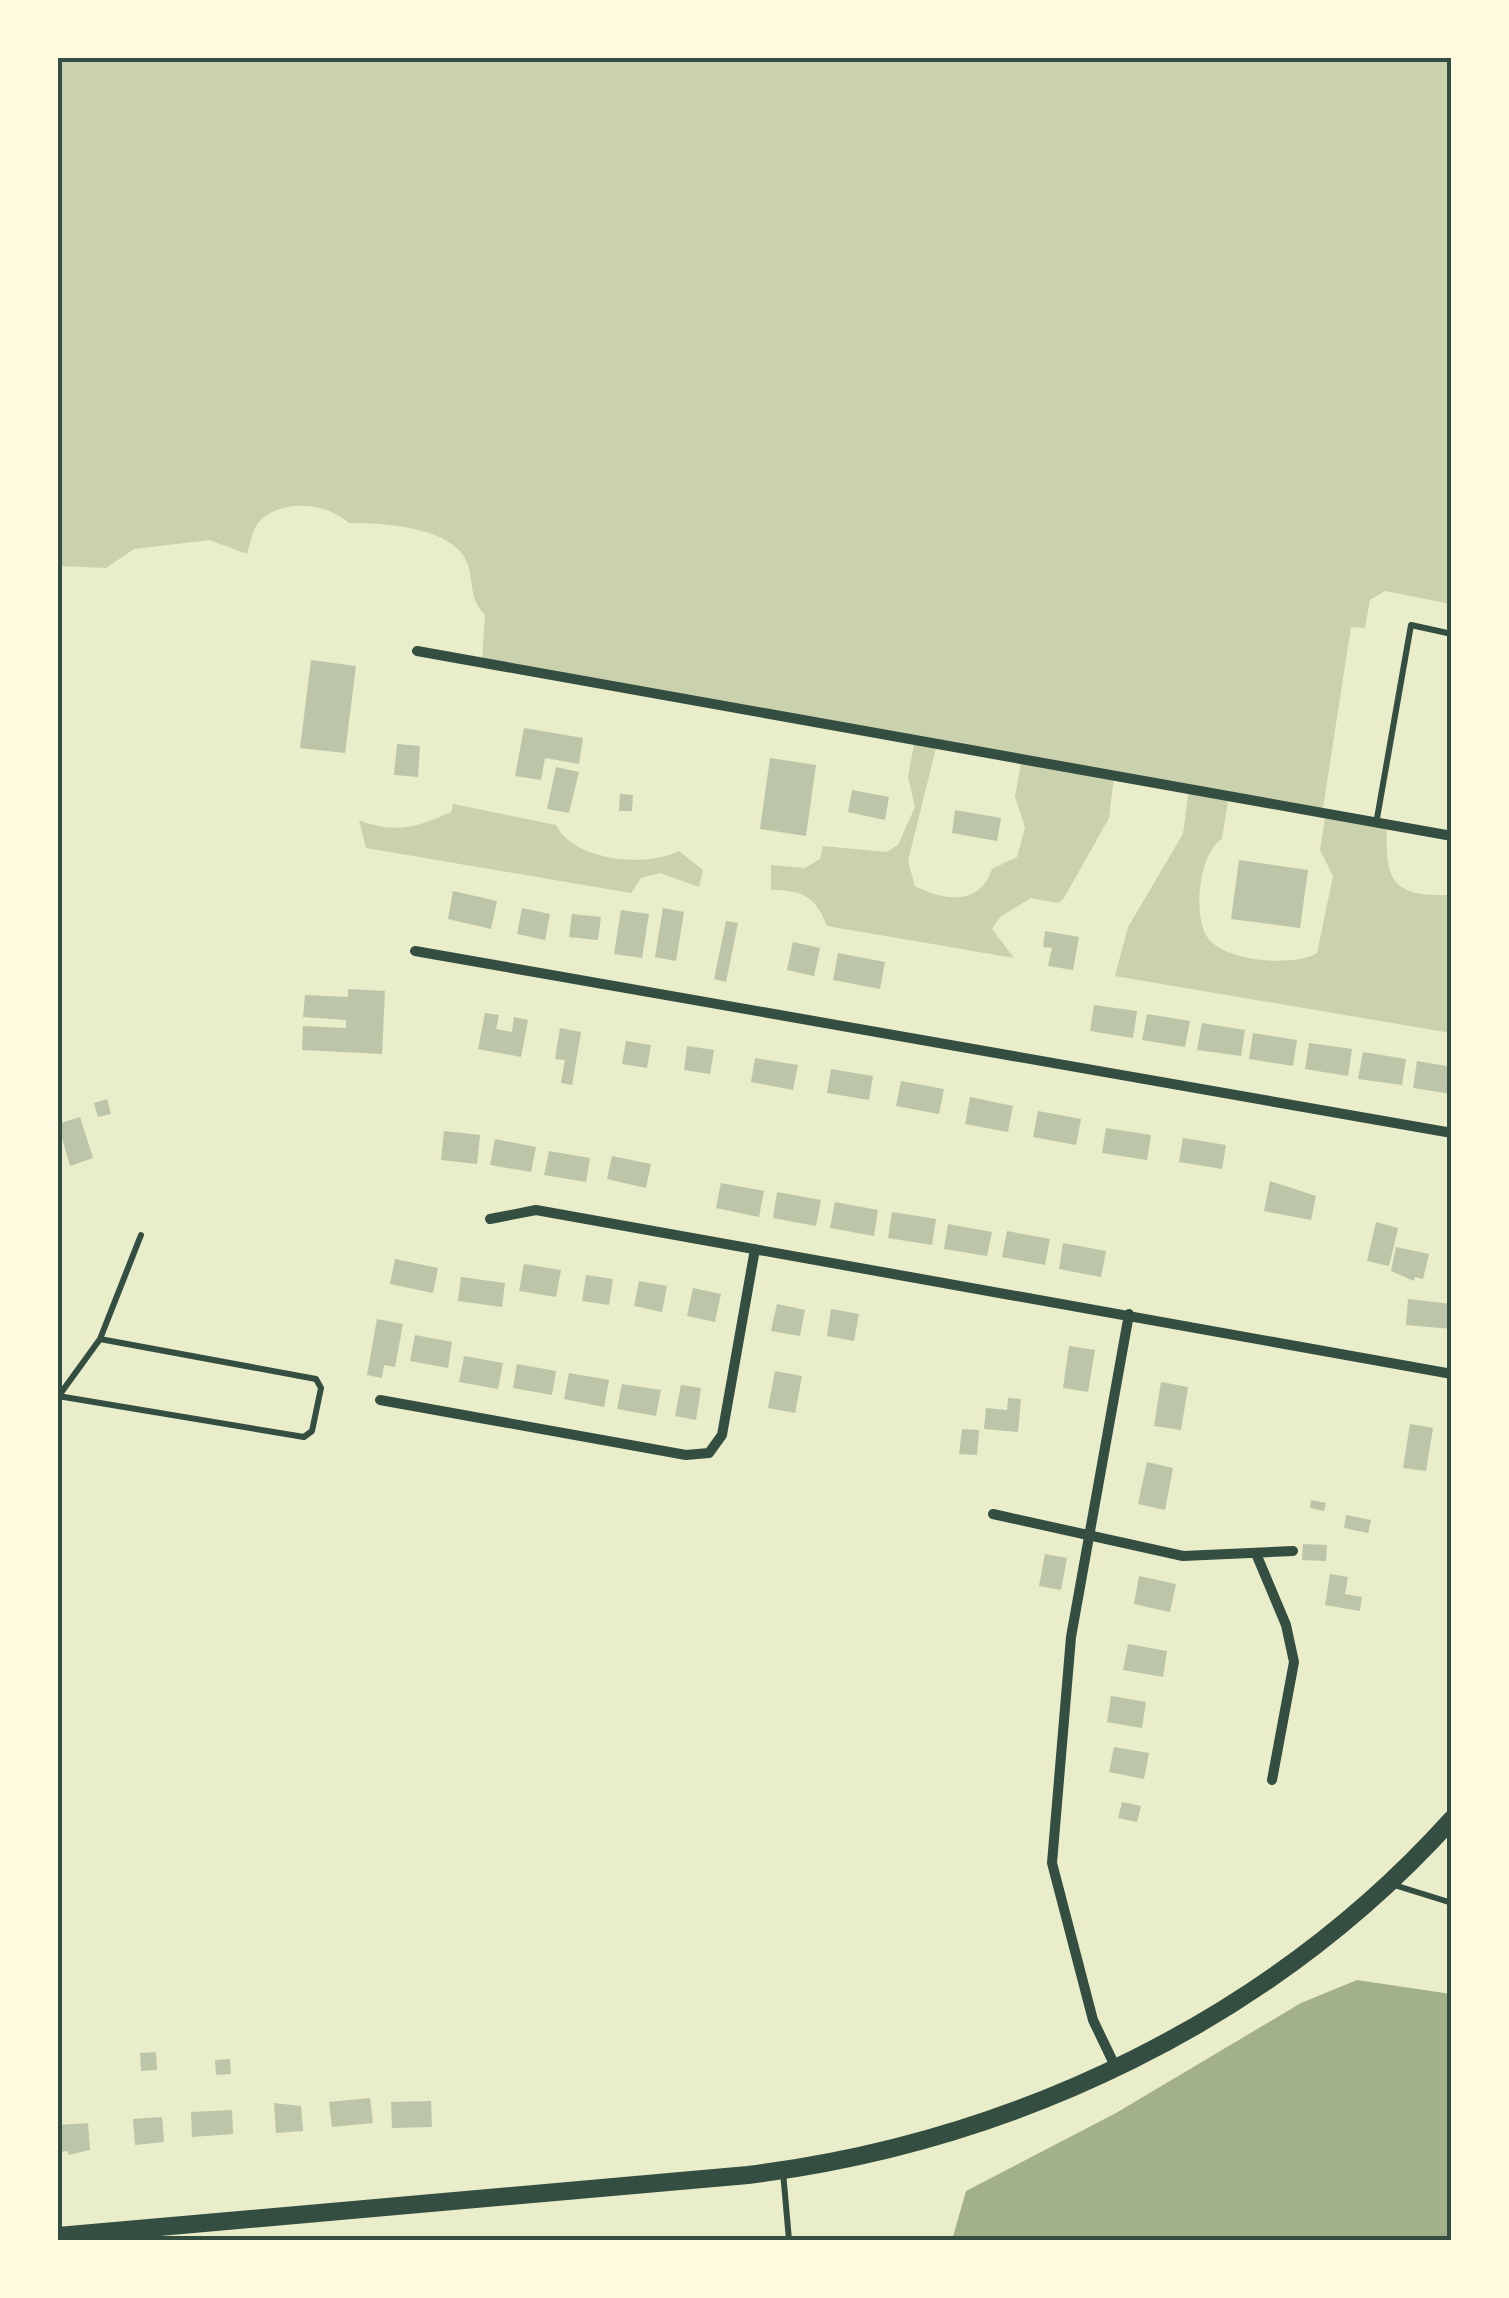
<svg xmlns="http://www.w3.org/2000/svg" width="1509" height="2298" font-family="'DejaVu Sans',sans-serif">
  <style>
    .green { fill: #cad2ad; fill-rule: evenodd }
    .water { fill: #a3b18a }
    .building { fill: #bcc5a7 }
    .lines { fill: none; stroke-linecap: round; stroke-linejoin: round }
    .service { stroke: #344e41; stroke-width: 6 }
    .minor { stroke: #344e41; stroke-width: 10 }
    .secondary { stroke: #344e41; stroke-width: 18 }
    .neatline { fill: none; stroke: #344e41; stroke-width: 4 }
  </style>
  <rect width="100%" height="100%" fill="#e9edc9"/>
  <!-- green -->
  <path class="green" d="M58,58H1451V604L1385,591L1370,600L1365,628L1351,627L1323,808L1229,795L1222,839C1199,852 1192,917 1208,938C1225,962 1294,967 1317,953L1333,876L1320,850L1326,812L1387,822C1385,879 1389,897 1451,895V1033L1115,976L1128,927L1183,834L1189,788L1114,776L1109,818L1064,898L1058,903L1031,898L1000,917L992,929L1014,958L827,926C815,896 803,890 771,890V865L805,868L820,859L823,846L887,852L898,845L915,807L908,777L915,739L911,735L482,660L485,615C469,598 474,586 468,565C456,526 381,523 349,523C327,503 281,497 258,523C253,529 250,545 247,554L210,540L134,549L106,568L58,566ZM937,744L1022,758L1015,796L1025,828L1017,857L992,869C980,906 944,901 915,886L908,861Z
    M453,804L556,825C574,861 646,868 679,851L703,870L699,887L660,873L641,878L631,893L366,848L359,820C394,834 417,828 451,812Z"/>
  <!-- water -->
  <path class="water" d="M1357,1980L1451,1994V2240H952L966,2191L1116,2113L1301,2003Z"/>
  <!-- building -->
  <path class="building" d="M311,660L356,666L345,753L300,748Z
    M524,728L583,738L579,764L545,758L541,780L515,776Z
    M397,744L420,746L418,777L394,775Z
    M770,758L816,765L806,836L760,829Z
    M556,767L579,772L569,813L547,809Z
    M852,790L889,797L885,820L848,812Z
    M620,794L633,795L632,811H619Z
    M955,810L1001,818L997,841L952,833Z
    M1239,860L1308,870L1300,928L1231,919Z
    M453,891L497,901L491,929L448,919Z
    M522,908L550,914L545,940L517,934Z
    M663,908L684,912L676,961L655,957Z
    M621,910L649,914L642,958L614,954Z
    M572,914L601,917L598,940L569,937Z
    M726,921L738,923L726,982L714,979Z
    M1045,931L1079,937L1073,970L1048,966L1052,948L1043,947Z
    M793,942L820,948L814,976L787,970Z
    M838,953L885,962L880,989L833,980Z
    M348,989L385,991L382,1054L302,1050L303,1026L346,1028V1020L303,1017L305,995L348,997Z
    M1094,1005L1137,1011L1133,1038L1090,1031Z
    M485,1013L499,1015L496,1029L512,1032L514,1017L528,1020L521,1057L478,1049Z
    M1147,1014L1190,1021L1185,1047L1142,1040Z
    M1202,1023L1245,1030L1241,1056L1197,1050Z
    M560,1028L581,1032L572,1085L561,1083L565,1060L555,1059Z
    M1253,1033L1297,1040L1293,1066L1249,1059Z
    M626,1041L651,1045L647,1068L622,1064Z
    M1309,1043L1352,1049L1348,1076L1305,1069Z
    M687,1046L714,1050L710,1074L684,1070Z
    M1363,1052L1406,1059L1402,1085L1358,1079Z
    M755,1058L798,1065L793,1090L751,1082Z
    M1417,1061L1452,1067V1094L1413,1088Z
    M831,1069L873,1076L869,1100L827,1093Z
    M901,1081L944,1089L939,1114L896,1106Z
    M970,1097L1013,1106L1008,1132L965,1124Z
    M107,1099L111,1114L98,1117L94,1103Z
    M1038,1111L1081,1119L1076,1145L1033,1137Z
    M80,1117L93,1158L70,1166L58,1124Z
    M1106,1128L1151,1135L1147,1160L1102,1153Z
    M444,1131L480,1135L477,1164L441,1160Z
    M1183,1138L1226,1145L1222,1169L1179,1162Z
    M495,1139L536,1147L531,1172L490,1165Z
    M549,1151L590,1158L586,1182L544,1175Z
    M612,1156L651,1164L646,1188L607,1179Z
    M1270,1181L1316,1196L1311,1220L1264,1211Z
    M721,1183L764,1191L759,1217L716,1208Z
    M777,1192L821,1200L816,1226L773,1218Z
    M835,1202L878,1210L874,1236L830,1228Z
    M892,1212L936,1219L932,1245L888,1238Z
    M1376,1222L1398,1228L1389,1266L1367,1261Z
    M948,1224L992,1232L987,1256L944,1249Z
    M1007,1231L1050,1239L1045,1265L1002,1257Z
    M1063,1243L1106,1251L1101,1277L1059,1269Z
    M1396,1247L1429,1254L1423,1279L1415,1277L1414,1281L1391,1271Z
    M395,1259L438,1268L433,1293L390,1284Z
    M524,1264L561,1270L556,1297L519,1291Z
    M586,1275L613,1279L609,1305L582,1301Z
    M461,1277L505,1283L502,1307L458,1301Z
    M639,1281L667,1286L662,1312L634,1306Z
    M693,1288L721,1294L715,1322L687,1316Z
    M1408,1299L1452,1304V1329L1406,1325Z
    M777,1304L805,1310L800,1336L771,1331Z
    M831,1309L859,1314L854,1341L827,1336Z
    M377,1319L403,1324L395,1367L384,1365L382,1378L367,1375Z
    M415,1335L452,1342L448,1368L410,1361Z
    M1069,1346L1095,1350L1088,1392L1063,1388Z
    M464,1356L503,1363L498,1389L459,1382Z
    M517,1364L556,1371L552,1395L513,1388Z
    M775,1371L802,1376L795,1413L768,1408Z
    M569,1373L609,1380L604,1407L564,1399Z
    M1161,1382L1188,1387L1181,1430L1154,1426Z
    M622,1384L661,1390L656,1416L617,1409Z
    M681,1385L701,1388L696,1420L675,1416Z
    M1008,1398L1021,1399L1018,1432L984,1429L986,1408L1007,1410Z
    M1410,1424L1433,1428L1426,1471L1403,1468Z
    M962,1429L979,1430L977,1455L959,1454Z
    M1147,1462L1173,1468L1165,1510L1138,1504Z
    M1311,1500L1326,1503L1324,1511L1310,1508Z
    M1346,1515L1371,1520L1368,1533L1344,1528Z
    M1303,1544L1327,1545L1326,1561L1302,1560Z
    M1045,1554L1067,1558L1061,1590L1039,1586Z
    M1330,1574L1348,1577L1345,1594L1362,1597L1360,1611L1325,1605Z
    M1139,1576L1176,1584L1170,1612L1134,1604Z
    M1128,1644L1167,1651L1163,1677L1123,1670Z
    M1111,1696L1146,1702L1142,1728L1107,1722Z
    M1114,1747L1149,1753L1144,1779L1109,1772Z
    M1122,1802L1141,1806L1137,1822L1118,1818Z
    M156,2052L157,2070L141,2071L140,2053Z
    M230,2059L231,2074L216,2075L215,2060Z
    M370,2098L373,2123L332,2127L329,2102Z
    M431,2101L432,2127L392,2128L391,2102Z
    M274,2103L301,2106L303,2131L276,2133Z
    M232,2110L233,2134L192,2137L191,2112Z
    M162,2117L164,2142L135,2145L133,2119Z
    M88,2123L90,2150L68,2155V2151L58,2152V2125Z"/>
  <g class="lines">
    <!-- service -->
    <path class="service" d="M1376,824L1411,625L1452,634
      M58,1396L304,1437L312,1431L321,1388L316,1379L100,1339
      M58,1397L100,1339L141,1235
      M1391,1884L1452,1903
      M783,2172L789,2240"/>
    <!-- minor -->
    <path class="minor" d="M417,651L1452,836
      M415,951L1452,1133
      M490,1219L536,1210L1452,1374
      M380,1400L686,1455L709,1453L722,1435L755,1249
      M993,1514L1183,1556L1293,1551
      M1257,1556L1286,1625L1294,1662L1272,1780
      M1116,2068L1093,2020L1052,1863L1071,1637L1129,1314"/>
    <!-- secondary -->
    <path class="secondary" d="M58,2236L748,2175C1014,2142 1271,2020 1452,1819"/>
  </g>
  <!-- border -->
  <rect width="1509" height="2298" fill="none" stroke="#fefae0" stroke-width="120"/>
  <rect x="60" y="60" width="1389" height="2178" class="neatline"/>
</svg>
